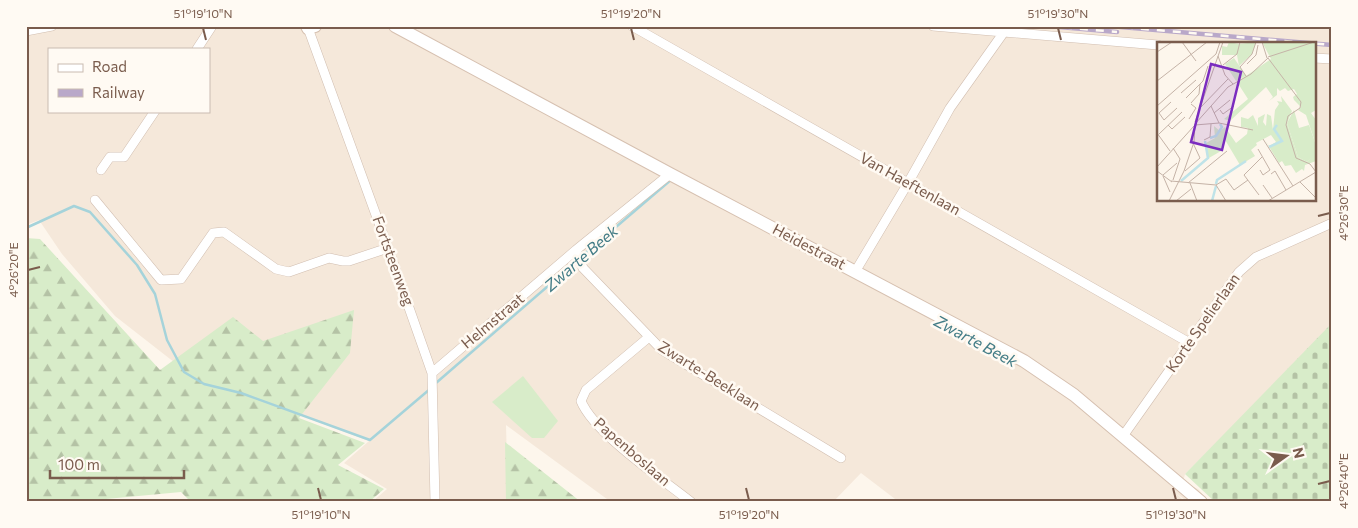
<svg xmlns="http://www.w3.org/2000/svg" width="1358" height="528" font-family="Commissioner,sans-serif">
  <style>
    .residential { fill: #f5e8da; fill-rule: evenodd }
    .green { fill: #d8ecc9 }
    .forest { fill: url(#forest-firs) }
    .cemetery { fill: url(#cemetery-stones) }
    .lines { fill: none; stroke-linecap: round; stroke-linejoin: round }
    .stream { stroke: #a5d3da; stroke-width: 2.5 }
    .street-casing { stroke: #d1beb0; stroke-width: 10 }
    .secondary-casing { stroke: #d6c0b0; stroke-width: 14 }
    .street { stroke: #fff; stroke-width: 9 }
    .secondary { stroke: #fff; stroke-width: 12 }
    .rail-casing { stroke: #b9a8c9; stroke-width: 4.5 }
    .rail { stroke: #fffaf3; stroke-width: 2.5; stroke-dasharray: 8; stroke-linecap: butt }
    .ticks { fill: none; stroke: #7a5c4d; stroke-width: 2 }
    .labels { text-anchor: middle; stroke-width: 5; stroke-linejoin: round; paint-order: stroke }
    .street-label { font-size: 15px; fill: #7a5c4d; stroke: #fffaf3 }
    .water-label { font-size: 16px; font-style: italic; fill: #437c86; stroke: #fffaf3 }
    .inset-river { fill: none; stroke: #bfe3e8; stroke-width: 2.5 }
    .inset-road { fill: none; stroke: #c5b3a7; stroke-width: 1 }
    .view { fill: #7b2cbf; fill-opacity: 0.15; stroke: #7b2cbf; stroke-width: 2.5 }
    .inset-edge { fill: none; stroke: #7a5c4d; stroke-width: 2.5 }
    .neatline { fill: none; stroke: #7a5c4d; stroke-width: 2 }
    .ticks-label { font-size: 12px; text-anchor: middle; fill: #7a5c4d }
  </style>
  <defs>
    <pattern id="forest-firs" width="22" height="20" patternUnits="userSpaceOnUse" patternTransform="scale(1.25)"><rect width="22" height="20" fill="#d8ecc9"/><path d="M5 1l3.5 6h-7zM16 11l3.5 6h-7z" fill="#b4c2a5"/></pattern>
    <pattern id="cemetery-stones" width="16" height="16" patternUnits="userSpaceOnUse" patternTransform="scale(1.25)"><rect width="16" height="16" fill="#d8ecc9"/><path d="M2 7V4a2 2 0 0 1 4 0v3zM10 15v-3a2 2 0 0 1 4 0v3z" fill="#b4c2a5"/></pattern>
  </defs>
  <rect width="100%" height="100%" fill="#fdf6ec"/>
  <!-- residential -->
  <path class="residential" d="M26,26H1332V328L1185,474L1183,482L1198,489L1209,502H1188L1176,493L1185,502H1026L1023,500L1021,502H899L861,473L833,502H611L506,425L508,502H372L387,489L344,463L369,441L188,373L115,316L62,254L39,220L26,225ZM1158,44H1314V200H1158ZM49,49H209V111H49Z"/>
  <!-- green -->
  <path class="green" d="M523,376L558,421L544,438H532L492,402Z"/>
  <!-- forest -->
  <path class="forest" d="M26,238L40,239L160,370L233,317L263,341L354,310L350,353L299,418L365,443L338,465L384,489L369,502H191L181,492L74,502H26Z
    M505,442L581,502H506Z"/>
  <!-- cemetery -->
  <path class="cemetery" d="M1332,323V502H1215L1185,474Z"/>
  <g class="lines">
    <!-- stream -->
    <path class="stream" d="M26,228L74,206L90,212L137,265L155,294L167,340L184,372L204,384L241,393L370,440L430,389
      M581,257L672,179
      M436,383L577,261"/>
    <defs>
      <path id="street" d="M632,26L1188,342
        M933,26L1158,45
        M308,28L388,248L432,373L435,502
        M26,31L52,26
        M197,49L212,26
        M1314,58L1332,59
        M101,170L110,157H124L155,111
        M95,200L161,280L181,279L213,233L224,232L276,269L289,272L329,258L343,261H349L388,248
        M576,250L583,268L662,350L841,458
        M855,272L908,183L950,108L1004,32
        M649,337L586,390L581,401C594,433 662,479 691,502
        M432,373L576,250L670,174
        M1123,436L1239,272L1256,257L1332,223"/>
      <path id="secondary" d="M307,26L308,28L315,26
        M395,26L670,174L1024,361L1074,395L1201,502"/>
    </defs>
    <!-- street casing -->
    <use href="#street" class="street-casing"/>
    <!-- secondary casing -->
    <use href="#secondary" class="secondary-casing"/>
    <!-- street -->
    <use href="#street" class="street"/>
    <!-- secondary -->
    <use href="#secondary" class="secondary"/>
    <defs>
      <path id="rail" d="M1048,26L1117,32
        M1109,26L1332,45"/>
    </defs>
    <!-- rail casing -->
    <use href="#rail" class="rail-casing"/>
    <!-- rail -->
    <use href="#rail" class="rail"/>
  </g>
  <!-- ticks -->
  <path class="ticks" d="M203,28L206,40M631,28L634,40M1058,28L1061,40M1318,216L1330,213M28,270L40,267M1318,484L1330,481M318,488L321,500M746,488L749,500M1173,488L1176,500"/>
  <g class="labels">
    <!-- street labels -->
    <g class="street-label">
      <text transform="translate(910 184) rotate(29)" y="5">Van Haeftenlaan</text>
      <text transform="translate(809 247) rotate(28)" y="5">Heidestraat</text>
      <text transform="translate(393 261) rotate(70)" y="5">Fortsteenweg</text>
      <text transform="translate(493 321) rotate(-40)" y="5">Helmstraat</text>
      <text transform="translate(1203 323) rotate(-55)" y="5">Korte Spelierlaan</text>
      <text transform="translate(709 376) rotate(32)" y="5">Zwarte-Beeklaan</text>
      <text transform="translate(632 452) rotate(41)" y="5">Papenboslaan</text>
    </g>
    <!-- water labels -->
    <g class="water-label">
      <text transform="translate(581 258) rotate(-41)" y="6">Zwarte Beek</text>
      <text transform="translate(976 341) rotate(28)" y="6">Zwarte Beek</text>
    </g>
  </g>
  <!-- overview -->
  <g transform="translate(1157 42)">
    <rect width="159" height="159" fill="#fdf6ec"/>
    <path d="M137,68L142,86L152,83L159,103L158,113L150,120L141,115L130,81Z" fill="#d8ecc9"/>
    <path d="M72,0L82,2L99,0L95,12L82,24L80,13H65V4L70,5ZM105,0H159V68L154,71L159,78V103L149,73L141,68L144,65L137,58L136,55L140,52L137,47L131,49L128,46L123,49L120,46V53L112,59L116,55L109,45L73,79L67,77L91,57L80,40L114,17ZM124,54L135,69L130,81L141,115L150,120L159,111V119L148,123L147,129L145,127L139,131L134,123L128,124L125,119L122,121L108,98L112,104L119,100L114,93L99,101L100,103L94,108L98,114L83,123L67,96L64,109L45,120L50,116L49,101L58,96L57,84L63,89L68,85L79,101L90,92L91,86L84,85V75L91,77L96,73L101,84V76L108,72L106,80L109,84L110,72L114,74L116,88L118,68L122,62L120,59L125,60Z" fill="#d8ecc9"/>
    <path d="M77,16L89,34L79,39L68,22Z" fill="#d8ecc9"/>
    <path class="inset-river" d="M53,96L59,94L65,85L63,82M112,105L125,99L117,87L120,83M24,139L51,116L48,99M59,142L60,138L89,119M55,159L59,144"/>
    <path class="inset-road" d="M25,0L39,19M105,0L110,16M0,10L15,0M61,14L68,33L76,42M111,15L157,0M111,16L144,60L143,66L131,74L129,83L139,116L153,122L159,130M90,22L99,13L101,3M66,23L80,12L83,0M89,34L83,25L95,12L99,0M0,39L50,0M24,51L39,38M29,56L46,39L51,24M34,61L42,52L43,42M0,64L59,12L63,0M54,64L62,81M43,66L71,37M63,68L66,72L77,64M57,71L73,58M32,77L39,66L34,62M7,78L2,71L14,60M7,78L20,66M38,80L66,0M11,83L15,87L28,75M38,83L62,81L96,88M0,91L13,109M2,92L25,70M106,97L136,144M47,98L53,95L54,82M16,106L23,117L16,138M101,107L113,128L106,133L103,128M0,125L37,84M0,129L15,140M28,129L43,116L36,101M114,132L118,129L129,148M6,133L20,121M87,133L105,115M87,133L102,153M6,134L13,150M14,139L59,143M143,140L159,156M31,141L70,109M33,141L40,159M59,143L69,137L77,148L91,138M59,143L69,159M106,143L115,156M12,159L27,129L37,100L38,82L71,45L94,32L111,16M19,159L34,147M111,159L159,130"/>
    <path class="view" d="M54,22L84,30L65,108L34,100Z"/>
    <rect width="159" height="159" class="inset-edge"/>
  </g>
  <!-- border -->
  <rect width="1358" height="528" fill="none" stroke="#fffaf3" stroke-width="55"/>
  <!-- legend -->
  <rect x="48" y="48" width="162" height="65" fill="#fffaf3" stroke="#cabbb1"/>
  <rect x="58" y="64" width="25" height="8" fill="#ffffff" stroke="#cabbb1"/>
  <text x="92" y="72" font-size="15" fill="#7a5c4d">Road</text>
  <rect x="58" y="89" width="25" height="8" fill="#b9a8c9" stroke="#cabbb1"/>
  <text x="92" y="98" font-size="15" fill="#7a5c4d">Railway</text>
  <!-- north arrow -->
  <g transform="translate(1286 456) rotate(76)" stroke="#fffaf3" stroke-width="4" paint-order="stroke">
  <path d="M0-4L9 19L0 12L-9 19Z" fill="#7a5c4d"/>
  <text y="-8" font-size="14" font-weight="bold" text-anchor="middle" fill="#7a5c4d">N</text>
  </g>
  <!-- scale -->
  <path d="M50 470v8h134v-8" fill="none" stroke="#7a5c4d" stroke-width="2.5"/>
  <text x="58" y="470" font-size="15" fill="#7a5c4d" stroke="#fffaf3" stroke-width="4" paint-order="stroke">100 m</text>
  <rect x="28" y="28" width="1302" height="472" class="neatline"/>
  <g class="ticks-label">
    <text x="203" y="18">51°19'10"N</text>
    <text x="631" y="18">51°19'20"N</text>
    <text x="1058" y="18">51°19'30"N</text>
    <text transform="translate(1344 213) rotate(-90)" y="4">4°26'30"E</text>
    <text transform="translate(14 270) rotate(-90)" y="4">4°26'20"E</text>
    <text transform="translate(1344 481) rotate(-90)" y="4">4°26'40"E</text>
    <text x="321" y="519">51°19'10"N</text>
    <text x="749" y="519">51°19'20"N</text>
    <text x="1176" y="519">51°19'30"N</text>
  </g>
</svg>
